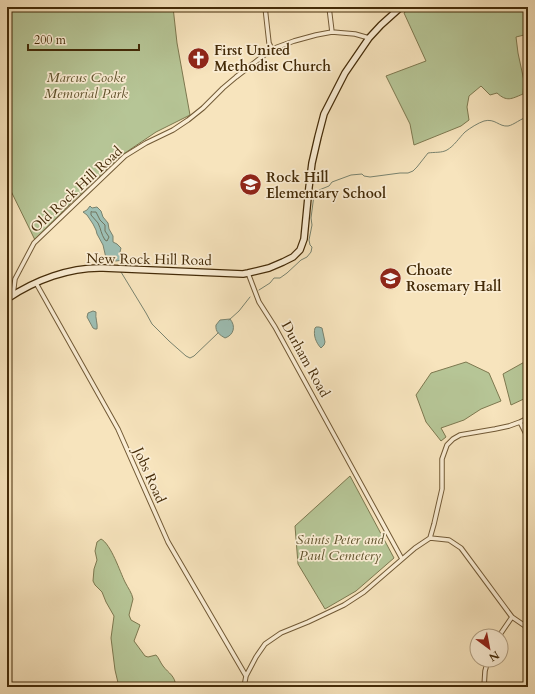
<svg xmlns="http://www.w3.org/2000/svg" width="535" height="694" font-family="Cardo,serif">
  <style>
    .green { fill: #b6c596; stroke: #7d784f }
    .water { fill: #9dbeb3; stroke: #79836f }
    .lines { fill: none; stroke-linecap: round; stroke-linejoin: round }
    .shore { stroke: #70745e; stroke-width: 1 }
    .stream { stroke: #79836f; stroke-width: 1 }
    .street-casing { stroke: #715935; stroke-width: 5.5 }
    .secondary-casing { stroke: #442b08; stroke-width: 8 }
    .street { stroke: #faedd4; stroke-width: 3.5 }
    .secondary { stroke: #faedd4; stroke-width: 5.5 }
    .labels { text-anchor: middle; stroke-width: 3.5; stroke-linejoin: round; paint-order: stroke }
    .poi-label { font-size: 14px; font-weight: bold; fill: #442b08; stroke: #faedd4; text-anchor: start }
    .park-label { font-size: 14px; font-style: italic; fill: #60522c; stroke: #faedd4 }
    .street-label { font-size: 14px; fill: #442b08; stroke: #faedd4 }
  </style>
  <rect width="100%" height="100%" fill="#f7e4bd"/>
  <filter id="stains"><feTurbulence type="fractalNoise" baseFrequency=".005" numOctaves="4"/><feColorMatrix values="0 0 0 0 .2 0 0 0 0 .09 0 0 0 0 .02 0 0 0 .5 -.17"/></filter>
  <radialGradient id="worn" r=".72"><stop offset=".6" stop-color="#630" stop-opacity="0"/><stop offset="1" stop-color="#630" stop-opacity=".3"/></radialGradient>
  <!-- green -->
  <path class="green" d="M7,7H173L177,43L190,115L156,132L122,155L70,204L35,240L7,183Z
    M411,7H528V34L516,37L518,53L524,81L523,94C511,99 507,102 497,93L490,95L481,86L469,96L467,107L469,120L461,126L414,145L410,124L386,76L426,61L404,13Z
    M528,360V397L511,405L503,374Z
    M466,362L489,373L501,401L481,409L464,420L441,428L446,437L441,441L426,422L416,395L431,373Z
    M350,476L394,558L356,591L325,609L298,564L295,526Z
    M101,539C111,544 120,572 125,582C128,588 132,593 133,599L129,615L131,620L140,625L134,641L145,656L148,657L156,655C159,658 160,662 163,666C169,674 175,675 176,687H119L115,670L111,638L114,616L106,602L102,592L95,585L93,581L94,569L97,560L95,551L97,542Z"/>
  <!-- water -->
  <path class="water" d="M90,206L92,208L97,207L101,211L103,217L108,223L109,229L113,236V242L117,244L121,248L120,252L124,258L123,260L116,261L106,258L103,245L97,234L96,230L93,224L87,215L83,212L87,210Z
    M93,311L96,312C95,318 98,324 97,329H95L93,328L87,317L88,313Z
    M230,319C236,326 234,335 225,338C220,335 215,332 216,325L220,320Z
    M316,327H319L322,328L325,342L324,345L321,348C316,343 313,335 315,328Z"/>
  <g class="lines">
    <!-- shore -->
    <path class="shore" d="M93,212H96L100,220L105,225V231L109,237L107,241L105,240C101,234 101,229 98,223C96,220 93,218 91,215V212Z"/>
    <!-- stream -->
    <path class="stream" d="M121,272L146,313L152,324L169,341L186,356L190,358L194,356L218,333
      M259,290L270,283L274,278H280L287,273L301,260L307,257L311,252L312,247L310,245L309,240L312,225L311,218L314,195L319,190L329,186L332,182L351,175L362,174L364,176L370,177L400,173H408L413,171L417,167L428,153C434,152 442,153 447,150C454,146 459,138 465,132C470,128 478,123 484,121C495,118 499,127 508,126C514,125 521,118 528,117
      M229,320L239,311L250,297"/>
    <defs>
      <path id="street" d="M265,7L269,43L272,49
        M329,7L332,32
        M248,273L259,302L275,327L402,559
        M36,283L118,429L168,542L246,676
        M13,295L15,279L34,243L125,156L146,143L173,130L188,120L203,108L223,88L236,77L272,49L294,41L316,35L332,32L355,34L369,38
        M520,422L528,438
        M430,538L449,540L461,548L512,617L528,628
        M499,636L512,617
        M244,687L246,676L256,657L265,644L281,633L308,622L344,605L364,592L415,548L430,538L434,524L442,489V459L447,445L453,439L460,435L495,429L509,426L520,422L528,418
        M484,687L485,671L488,660"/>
      <path id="secondary" d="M7,299C35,280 70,267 103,268L243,274L248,273L269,268L283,262L293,257L300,250L304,239L309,187L312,163L318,137L324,114L345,73L369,38L381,25L401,7"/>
    </defs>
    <!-- street casing -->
    <use href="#street" class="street-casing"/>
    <!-- secondary casing -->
    <use href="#secondary" class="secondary-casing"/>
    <!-- street -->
    <use href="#street" class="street"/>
    <!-- secondary -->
    <use href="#secondary" class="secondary"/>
  </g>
  <!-- icons -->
  <defs>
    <symbol id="church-disc" viewBox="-11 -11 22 22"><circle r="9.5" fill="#8f2418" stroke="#faedd4"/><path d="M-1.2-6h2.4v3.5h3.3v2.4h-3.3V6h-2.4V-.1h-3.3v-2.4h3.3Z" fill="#fff"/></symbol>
    <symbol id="school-disc" viewBox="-11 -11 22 22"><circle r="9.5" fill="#8f2418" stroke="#faedd4"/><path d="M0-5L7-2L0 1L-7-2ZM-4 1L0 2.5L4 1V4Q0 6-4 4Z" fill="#fff"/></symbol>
    <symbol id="university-disc" viewBox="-11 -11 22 22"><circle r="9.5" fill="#8f2418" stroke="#faedd4"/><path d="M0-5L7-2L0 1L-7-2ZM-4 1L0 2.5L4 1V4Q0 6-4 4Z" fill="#fff"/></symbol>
  </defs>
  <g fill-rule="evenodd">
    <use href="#church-disc" x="186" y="46" width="25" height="25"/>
    <use href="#school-disc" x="238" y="172" width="25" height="25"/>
    <use href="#university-disc" x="378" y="266" width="25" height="25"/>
  </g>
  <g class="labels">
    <!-- poi labels -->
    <g class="poi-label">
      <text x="214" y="55">First United<tspan x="214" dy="16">Methodist Church</tspan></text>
      <text x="266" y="182">Rock Hill<tspan x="266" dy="16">Elementary School</tspan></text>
      <text x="406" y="275">Choate<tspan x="406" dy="16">Rosemary Hall</tspan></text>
    </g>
    <!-- park labels -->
    <g class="park-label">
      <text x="86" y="82">Marcus Cooke<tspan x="86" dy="16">Memorial Park</tspan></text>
      <text x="340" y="544">Saints Peter and<tspan x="340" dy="16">Paul Cemetery</tspan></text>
    </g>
    <!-- street labels -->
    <g class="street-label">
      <text transform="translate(76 189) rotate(-43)" y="5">Old Rock Hill Road</text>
      <text transform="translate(149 259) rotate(1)" y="5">New Rock Hill Road</text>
      <text transform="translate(306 359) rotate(61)" y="5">Durham Road</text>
      <text transform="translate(150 475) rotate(66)" y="5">Jobs Road</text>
    </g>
  </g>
  <!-- margin -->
  <rect width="535" height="694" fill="none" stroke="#f7e4bd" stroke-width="24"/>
  <rect x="8" y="8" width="519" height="678" fill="none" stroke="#442b08" stroke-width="2"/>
  <rect x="12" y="12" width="511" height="670" fill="none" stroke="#442b08"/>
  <!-- north arrow -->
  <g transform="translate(489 648) rotate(148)"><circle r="19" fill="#faedd4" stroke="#b19f82"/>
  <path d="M0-3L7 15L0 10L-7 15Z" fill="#8f2418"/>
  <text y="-6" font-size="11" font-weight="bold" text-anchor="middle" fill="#442b08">N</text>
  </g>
  <!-- scale -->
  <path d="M28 44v6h111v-6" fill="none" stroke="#442b08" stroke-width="2"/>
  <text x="34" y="44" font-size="12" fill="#442b08" stroke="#faedd4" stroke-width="3" paint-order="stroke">200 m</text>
  <rect width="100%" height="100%" filter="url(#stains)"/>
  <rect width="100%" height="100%" fill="url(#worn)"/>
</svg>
